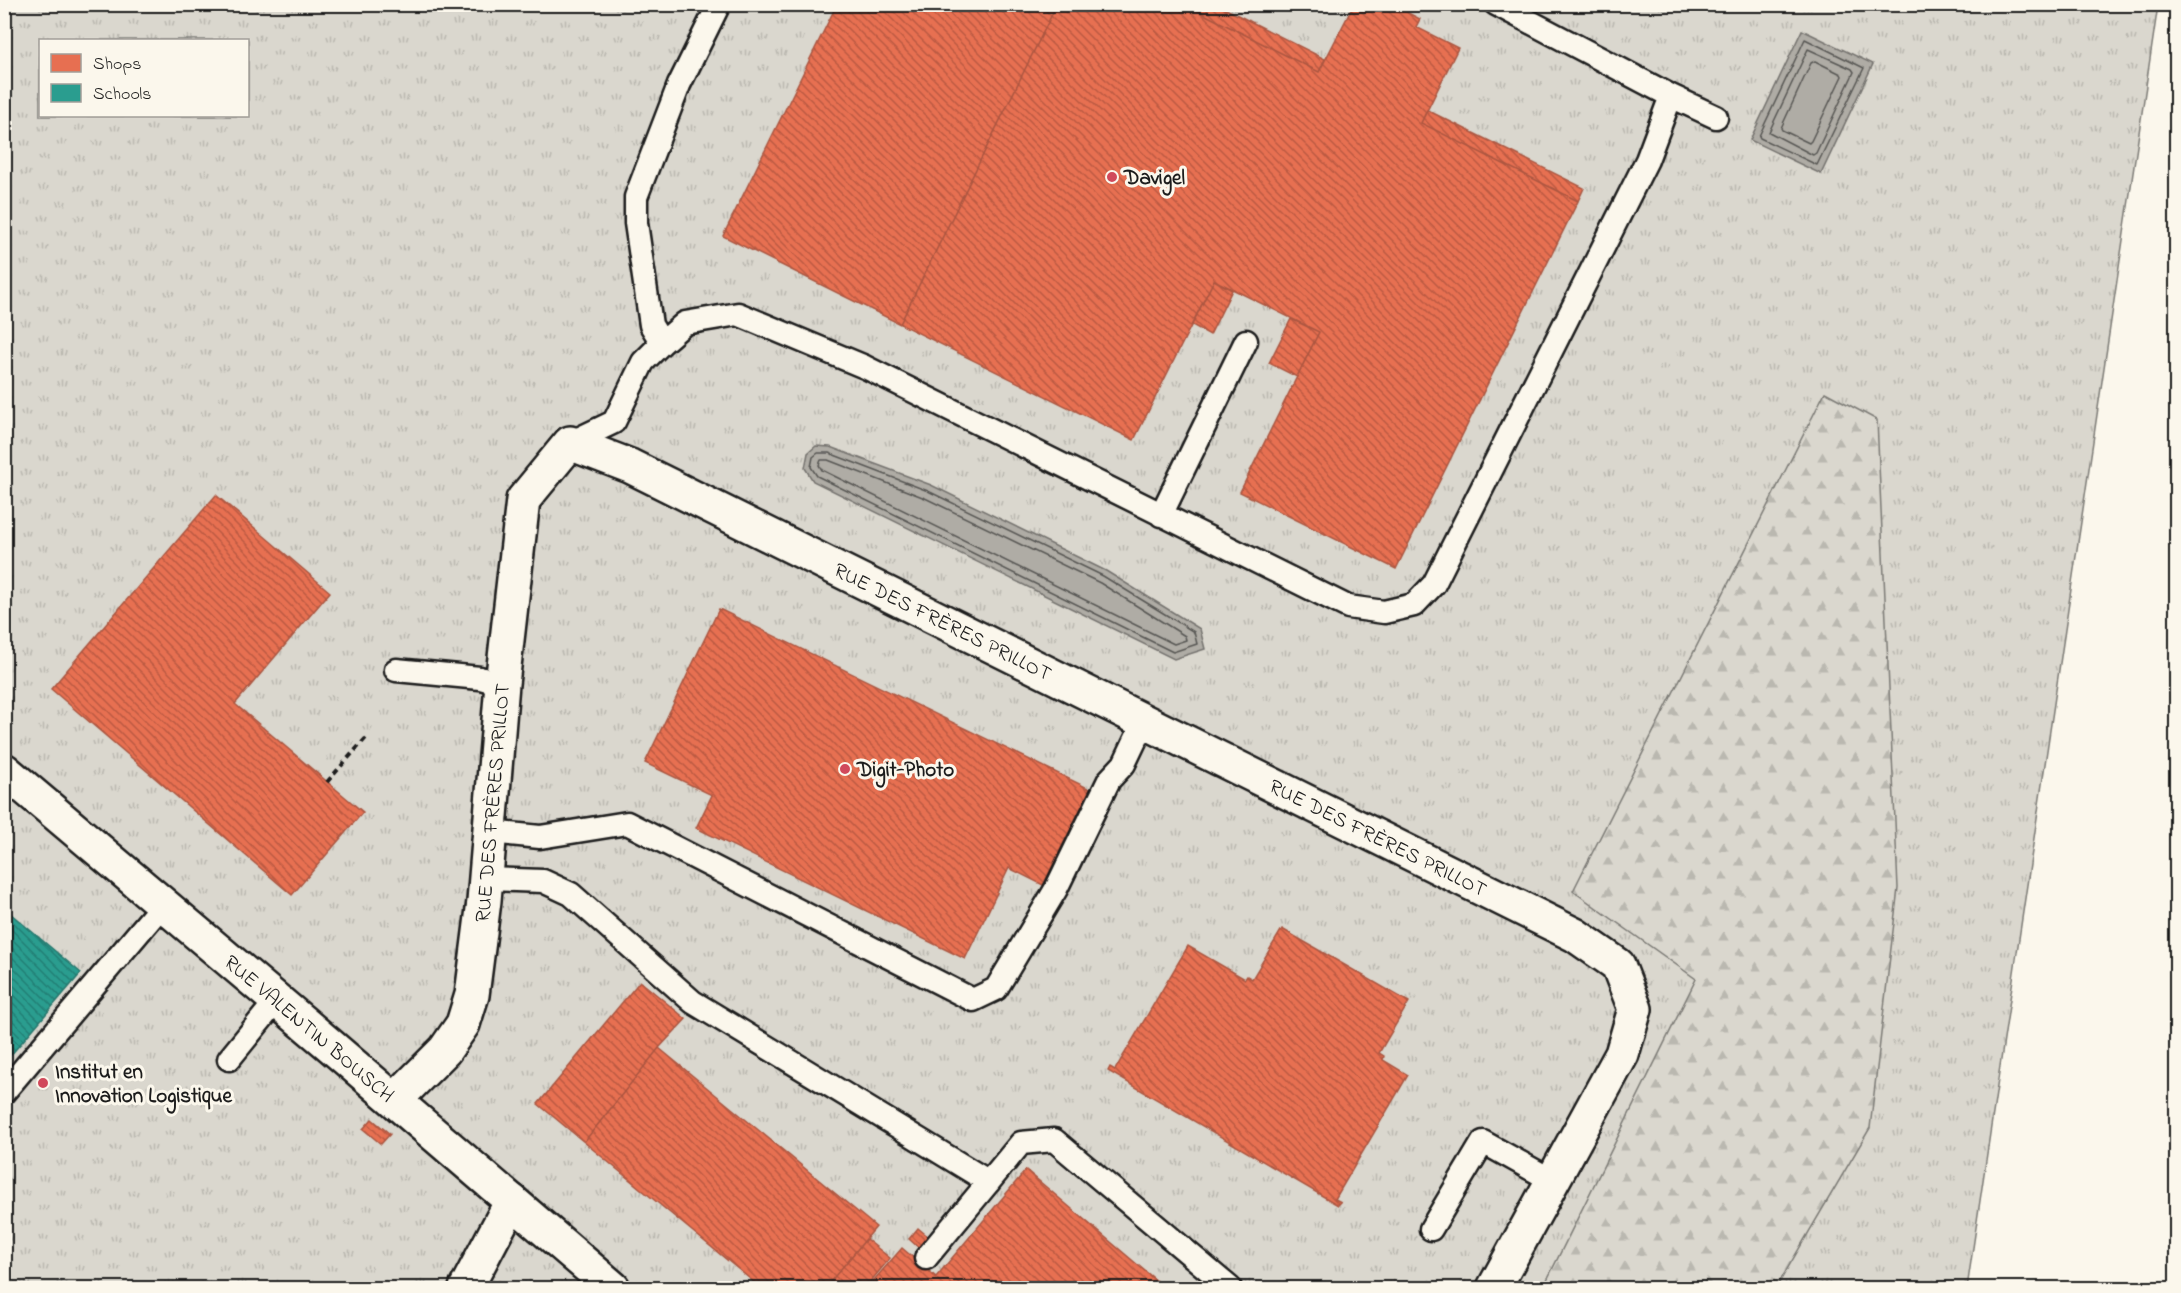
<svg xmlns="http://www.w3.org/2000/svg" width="2181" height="1293" font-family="'Indie Flower',sans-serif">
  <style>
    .grass { fill: url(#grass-tufts); stroke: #7b7a75; stroke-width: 1.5; fill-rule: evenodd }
    .forest { fill: url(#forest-firs); stroke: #7b7a75; stroke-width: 1.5 }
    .water { fill: #afaca5; stroke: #74726e; stroke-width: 1.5 }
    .shops { fill: url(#shops-back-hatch); stroke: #aa5641; stroke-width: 1.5 }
    .schools { fill: url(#schools-back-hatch); stroke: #26766c; stroke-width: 1.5 }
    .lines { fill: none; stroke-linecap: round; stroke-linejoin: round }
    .shore { stroke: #575653; stroke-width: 1.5 }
    .lane-casing { stroke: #1c1c1c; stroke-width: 27 }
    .street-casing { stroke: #1c1c1c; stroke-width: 38 }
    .path { stroke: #1c1c1c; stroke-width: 4; stroke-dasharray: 6 4.5; stroke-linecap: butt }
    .lane { stroke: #fbf7ec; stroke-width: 22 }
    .street { stroke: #fbf7ec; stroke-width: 33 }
    .poi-dot { fill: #d1495b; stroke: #fbf7ec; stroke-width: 2 }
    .labels { text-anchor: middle; stroke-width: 6; stroke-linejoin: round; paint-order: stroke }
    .poi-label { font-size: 21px; font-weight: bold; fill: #1c1c1c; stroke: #fbf7ec; text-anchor: start }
    .street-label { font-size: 21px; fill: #1c1c1c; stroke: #fbf7ec }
  </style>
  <defs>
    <pattern id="grass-tufts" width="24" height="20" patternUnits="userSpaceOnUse" patternTransform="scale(1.5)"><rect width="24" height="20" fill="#dad7ce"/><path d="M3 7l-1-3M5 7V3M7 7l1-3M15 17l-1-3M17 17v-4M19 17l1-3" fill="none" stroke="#bab8b0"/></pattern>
    <pattern id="forest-firs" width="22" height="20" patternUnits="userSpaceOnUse" patternTransform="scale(1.5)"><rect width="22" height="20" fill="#dad7ce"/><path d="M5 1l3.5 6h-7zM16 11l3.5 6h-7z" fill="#bab8b0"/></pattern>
    <pattern id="shops-back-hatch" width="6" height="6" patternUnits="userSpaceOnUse" patternTransform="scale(1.5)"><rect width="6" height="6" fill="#e76f51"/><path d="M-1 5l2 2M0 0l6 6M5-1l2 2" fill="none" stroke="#ba5a42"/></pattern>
    <pattern id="schools-back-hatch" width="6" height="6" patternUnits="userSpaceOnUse" patternTransform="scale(1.5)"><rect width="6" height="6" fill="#2a9d8f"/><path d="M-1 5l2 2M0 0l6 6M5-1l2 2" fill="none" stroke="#237f74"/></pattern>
  </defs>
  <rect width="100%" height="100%" fill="#fbf7ec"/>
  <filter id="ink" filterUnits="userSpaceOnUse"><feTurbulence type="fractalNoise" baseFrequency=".0167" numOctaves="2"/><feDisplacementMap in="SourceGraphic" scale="12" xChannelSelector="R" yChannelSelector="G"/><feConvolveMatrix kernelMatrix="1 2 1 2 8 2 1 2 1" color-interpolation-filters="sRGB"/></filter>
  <g filter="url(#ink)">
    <!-- grass -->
    <path class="grass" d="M5,5H2158L1967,1288H5ZM40,40H248V116H40Z"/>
    <!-- forest -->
    <path class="forest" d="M1825,392L1877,420L1898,888L1870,1128L1776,1288H1543L1696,979L1573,891Z"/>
    <!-- water -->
    <path class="water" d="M1802,30L1873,64L1821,174L1750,140Z
      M816,446L830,447L931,485L1106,571L1200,629L1205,649L1174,659L813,481L805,468L808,453Z"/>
    <!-- shops -->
    <path class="shops" d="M837,4H1057L900,324L723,236Z
      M1057,4H1184L1319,72L1354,4H1391L1420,19L1416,27L1458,48L1421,123L1578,201L1396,569L1240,492L1319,332L1214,280L1134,440L900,324Z
      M1184,4H1216L1325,59L1319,72Z
      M1427,110L1584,188L1578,201L1421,123Z
      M1214,280L1232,290L1210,335L1192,325Z
      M1291,319L1319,332L1297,377L1269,363Z
      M216,495L330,592L235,704L363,812L292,895L51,689Z
      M719,609L1090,789L1043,885L1009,868L965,959L696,828L712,795L645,763Z
      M1282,929L1409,1002L1379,1053L1384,1056L1383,1060L1408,1075L1335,1199L1341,1202L1338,1205L1108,1071L1110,1067L1115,1070L1188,946L1245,979L1247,976L1252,979Z
      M640,981L686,1019L659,1048L584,1142L538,1104Z
      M659,1048L876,1227L825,1288H761L584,1142Z
      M372,1119L390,1134L381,1144L363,1129Z
      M1026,1170L1165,1288H867L902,1248L936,1277Z
      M918,1228L930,1238L920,1249L909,1239Z
      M866,1239L890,1258L865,1288H825Z
      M499,1281L508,1288H495Z"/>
    <!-- schools -->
    <path class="schools" d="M4,908L81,973L10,1056L4,1051Z"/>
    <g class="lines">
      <!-- shore -->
      <path class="shore" d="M1805,39L1864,68L1817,165L1760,138L1759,136Z
        M1808,49L1852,69L1854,72L1816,153L1813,155L1769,132Z
        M1815,61L1841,74L1842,76L1811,141L1809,143L1782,130L1781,128L1811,63Z
        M818,453H829L928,491L1103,576L1194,632L1197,644L1173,652L817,476L811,467L813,457Z
        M821,460H828L925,498L1100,583L1185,636L1186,640L1174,644L822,470L819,465Z"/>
      <defs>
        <path id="lane" d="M719,4L679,85L636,197V223L651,325L662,343L685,323L738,314L865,367L1348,607L1384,612L1414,605L1434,584L1647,160L1671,96
          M1496,4L1671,96L1716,117
          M570,443L614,422L643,362L662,343
          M1161,515L1246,341
          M396,670L480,678L502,684
          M490,832L540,837L627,823L973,1000L996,989L1056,889L1109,780L1124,764L1144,722
          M486,879L543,881L571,894L693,1002L989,1182
          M229,1059L277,1000
          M4,1092L163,904
          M1431,1229L1483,1142L1553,1181
          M926,1258L1021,1143L1054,1140L1230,1288"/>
        <g id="street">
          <path id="s1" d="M4,770L331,1046L613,1288"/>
          <path id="s2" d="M395,1100L445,1050L463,1024L472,995L484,901L502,684L523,500L570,443L630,466L1575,935L1618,965L1635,1009L1622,1054L1494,1288"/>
          <path d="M466,1288L512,1201"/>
        </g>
      </defs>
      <!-- lane casing -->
      <use href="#lane" class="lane-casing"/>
      <!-- street casing -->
      <use href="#street" class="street-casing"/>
      <!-- path -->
      <path class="path" d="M327,782L366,738"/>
      <!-- lane -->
      <use href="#lane" class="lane"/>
      <!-- street -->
      <use href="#street" class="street"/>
    </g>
  </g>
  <!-- markers -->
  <g class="poi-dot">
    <circle cx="1112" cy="177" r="6"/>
    <circle cx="845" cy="769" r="6"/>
    <circle cx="43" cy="1083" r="6"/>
  </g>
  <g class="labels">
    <!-- poi labels -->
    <g class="poi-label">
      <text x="1124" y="184">Davigel</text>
      <text x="857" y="776">Digit-Photo</text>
      <text x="55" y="1078">Institut en<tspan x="55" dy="24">Innovation Logistique</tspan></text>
    </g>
    <!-- street labels -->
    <g class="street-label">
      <text dy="7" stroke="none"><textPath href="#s2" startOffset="1118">RUE DES FRÈRES PRILLOT</textPath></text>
      <text dy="7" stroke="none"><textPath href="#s2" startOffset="326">RUE DES FRÈRES PRILLOT</textPath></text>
      <text dy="7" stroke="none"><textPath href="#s2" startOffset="1604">RUE DES FRÈRES PRILLOT</textPath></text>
      <text dy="7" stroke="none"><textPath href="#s1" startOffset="400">RUE VALENTIN BOUSCH</textPath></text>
    </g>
  </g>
  <!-- margin -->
  <rect width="2181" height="1293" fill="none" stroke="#fbf7ec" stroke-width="24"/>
  <rect x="12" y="12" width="2157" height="1269" fill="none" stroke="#1c1c1c" stroke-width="2" filter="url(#ink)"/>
  <!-- legend -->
  <rect x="39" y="39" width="210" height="78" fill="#fbf7ec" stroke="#a29f99" stroke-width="1.5"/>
  <rect x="51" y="54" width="30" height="18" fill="#e76f51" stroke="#a29f99" stroke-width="1.5"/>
  <text x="93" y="69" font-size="18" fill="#1c1c1c">Shops</text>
  <rect x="51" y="84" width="30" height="18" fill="#2a9d8f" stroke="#a29f99" stroke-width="1.5"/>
  <text x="93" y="99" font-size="18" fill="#1c1c1c">Schools</text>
</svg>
